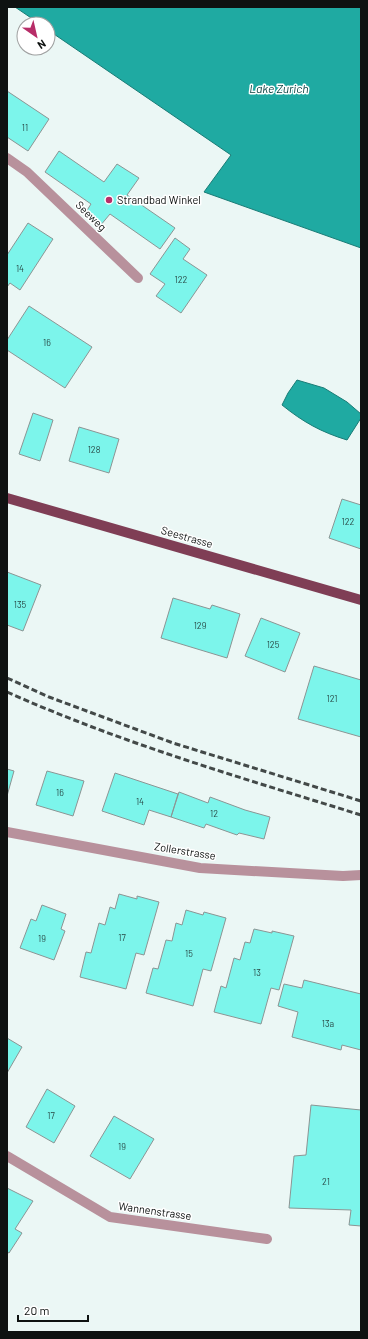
<svg xmlns="http://www.w3.org/2000/svg" width="368" height="1339" font-family="Barlow,sans-serif">
  <style>
    .water { fill: #1faaa2; stroke: #1a7c76 }
    .building { fill: #7cf5eb; stroke: #8b9594 }
    .lines { fill: none; stroke-linecap: round; stroke-linejoin: round }
    .minor { stroke: #b8919c; stroke-width: 10 }
    .tertiary { stroke: #b8919c; stroke-width: 10 }
    .primary { stroke: #7f3e55; stroke-width: 10 }
    .rail { stroke: #434948; stroke-width: 3; stroke-dasharray: 6 3; stroke-linecap: butt }
    .poi-dot { fill: #b72d68; stroke: #fff; stroke-width: 1.5 }
    .labels { text-anchor: middle; stroke-width: 3; stroke-linejoin: round; paint-order: stroke }
    .number-label { font-size: 9px; fill: #2a4b48 }
    .poi-label { font-size: 11px; fill: #0e1211; stroke: #fff; text-anchor: start }
    .street-label { font-size: 11px; fill: #0e1211; stroke: #fff }
    .water-label { font-size: 12px; font-style: italic; fill: #013d3a; stroke: #fff }
  </style>
  <rect width="100%" height="100%" fill="#ebf7f5"/>
  <!-- water -->
  <path class="water" d="M15,7H361V248L204,192L231,155L48,30V24H40Z
    M297,380L324,388L347,402L361,414V418L347,440C321,432 303,422 282,405L288,393Z"/>
  <!-- building -->
  <path class="building" d="M7,91L49,119L28,151L7,137Z
    M59,151L104,182L117,164L139,178L127,195L175,228L160,249L110,214L100,226L84,215L91,204L45,172Z
    M28,223L53,239L20,290L10,283L7,287V255Z
    M175,238L190,249L183,259L207,275L181,313L156,296L165,284L150,274Z
    M29,306L92,347L65,388L7,350V340Z
    M33,413L53,420L40,461L19,454Z
    M79,427L119,439L109,473L69,461Z
    M342,499L361,505V549L329,538Z
    M7,572L41,585L23,631L7,625Z
    M173,598L210,609L212,605L240,614L227,658L161,638Z
    M261,618L300,633L285,672L245,656Z
    M314,666L361,680V737L298,719Z
    M7,769L14,771L7,796Z
    M47,771L84,781L73,816L36,805Z
    M115,773L178,794L171,817L149,810L144,825L102,811Z
    M179,792L208,803L210,797L245,810L270,817L264,839L239,833L237,835L206,824L204,828L171,817Z
    M119,894L137,899V896L159,902L144,955L136,953L126,989L80,977L86,952L91,953L99,923L105,925L110,907L115,909Z
    M42,905L66,914L61,929L65,931L54,960L20,948L31,919L36,921Z
    M186,910L203,915L204,912L226,918L211,971L203,969L193,1006L146,993L153,968L158,969L166,940L172,941L176,923L182,925Z
    M254,929L272,933V931L294,936L279,990L271,988L261,1024L214,1012L221,986L226,988L234,958L240,960L245,942L250,943Z
    M304,980L361,994V1050L342,1045L341,1050L292,1037L298,1012L278,1006L284,984L302,988Z
    M7,1038L22,1047L7,1073Z
    M47,1089L75,1106L54,1143L26,1127Z
    M311,1105L361,1110V1226L349,1225L351,1210L289,1208L294,1156L306,1155Z
    M114,1116L154,1139L130,1179L90,1156Z
    M7,1188L33,1201L15,1229L22,1233L9,1253L7,1252Z"/>
  <g class="lines">
    <!-- minor -->
    <path class="minor" d="M7,158L27,172L138,278
      M7,1156L110,1217L267,1239"/>
    <!-- tertiary -->
    <path class="tertiary" d="M7,832L200,868L343,876L361,875"/>
    <!-- primary -->
    <path class="primary" d="M7,498L361,600"/>
    <!-- rail -->
    <path class="rail" d="M7,678L49,697L173,743L361,801
      M7,692C121,743 242,778 361,815"/>
  </g>
  <!-- markers -->
  <circle class="poi-dot" cx="109" cy="200" r="4"/>
  <g class="labels">
    <!-- number labels -->
    <g class="number-label">
      <text x="25" y="131">11</text>
      <text x="20" y="272">14</text>
      <text x="181" y="283">122</text>
      <text x="47" y="346">16</text>
      <text x="94" y="453">128</text>
      <text x="348" y="525">122</text>
      <text x="20" y="608">135</text>
      <text x="200" y="629">129</text>
      <text x="273" y="648">125</text>
      <text x="332" y="702">121</text>
      <text x="60" y="796">16</text>
      <text x="140" y="805">14</text>
      <text x="214" y="817">12</text>
      <text x="122" y="941">17</text>
      <text x="42" y="942">19</text>
      <text x="189" y="957">15</text>
      <text x="257" y="976">13</text>
      <text x="328" y="1027">13a</text>
      <text x="51" y="1119">17</text>
      <text x="122" y="1150">19</text>
      <text x="326" y="1185">21</text>
    </g>
    <!-- poi labels -->
    <g class="poi-label">
      <text x="117" y="204">Strandbad Winkel</text>
    </g>
    <!-- street labels -->
    <g class="street-label">
      <text transform="translate(91 216) rotate(44)" y="4">Seeweg</text>
      <text transform="translate(187 537) rotate(16)" y="4">Seestrasse</text>
      <text transform="translate(185 851) rotate(9)" y="4">Zollerstrasse</text>
      <text transform="translate(155 1211) rotate(8)" y="4">Wannenstrasse</text>
    </g>
    <!-- water labels -->
    <g class="water-label">
      <text x="279" y="93">Lake Zurich</text>
    </g>
  </g>
  <!-- border -->
  <rect width="368" height="1339" fill="none" stroke="#0e1211" stroke-width="16"/>
  <!-- north arrow -->
  <g transform="translate(36 36) rotate(146)"><circle r="19" fill="#ffffff" stroke="#9fa0a0"/>
  <path d="M0-3L7 15L0 10L-7 15Z" fill="#b72d68"/>
  <text y="-6" font-size="11" font-weight="bold" text-anchor="middle" fill="#0e1211">N</text>
  </g>
  <!-- scale -->
  <path d="M18 1315v6h70v-6" fill="none" stroke="#0e1211" stroke-width="2"/>
  <text x="24" y="1315" font-size="12" fill="#0e1211" stroke="#ffffff" stroke-width="3" paint-order="stroke">20 m</text>
</svg>
